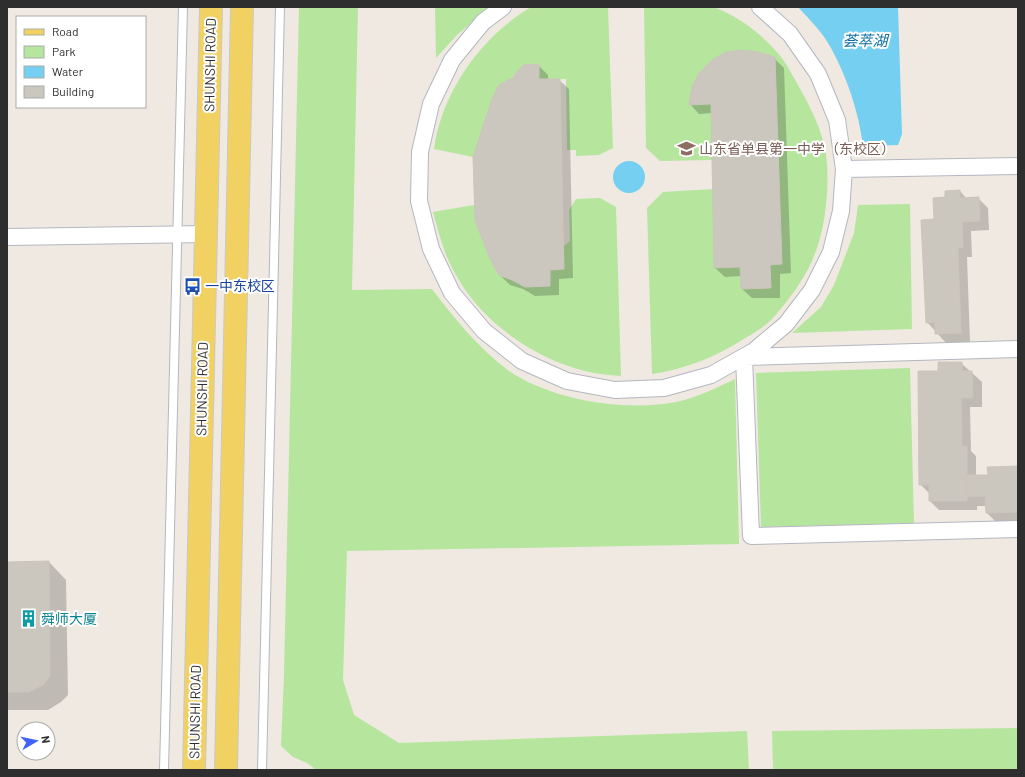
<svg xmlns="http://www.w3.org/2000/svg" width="1025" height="777" font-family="Barlow,'Noto Sans SC',sans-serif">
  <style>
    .green { fill: #b6e59e }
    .water { fill: #75cff0 }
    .shadow { fill: #0003 }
    .building { fill: #cbc7bf; stroke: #cbc5ba }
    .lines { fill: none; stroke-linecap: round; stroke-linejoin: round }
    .lane-casing { stroke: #b4b7c1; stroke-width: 10 }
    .street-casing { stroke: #b4b7c1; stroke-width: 18 }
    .primary-casing { stroke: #c9c9c9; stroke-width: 24 }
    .lane { stroke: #fff; stroke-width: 8 }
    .street { stroke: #fff; stroke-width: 16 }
    .primary { stroke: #f2d163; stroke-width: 22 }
    .labels { text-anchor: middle; stroke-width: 4; stroke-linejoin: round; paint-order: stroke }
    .street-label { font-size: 14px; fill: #2e2e2e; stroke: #fff }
    .education-label { font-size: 14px; fill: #785e54; stroke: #fff; text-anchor: start }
    .transit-label { font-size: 14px; fill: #164399; stroke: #fff; text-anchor: start }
    .culture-label { font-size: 14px; fill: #0d838f; stroke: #fff; text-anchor: start }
    .water-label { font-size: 15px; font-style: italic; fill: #0d6fa3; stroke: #fff }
  </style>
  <rect width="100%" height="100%" fill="#efe9e1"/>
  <!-- green -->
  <path class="green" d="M299,7H358L352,290L432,289C455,319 478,348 509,371C551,400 626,412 676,402C696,398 716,388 735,379L739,544L347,551L343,680L354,715L399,743L747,731L749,770H316L307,763L293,757L281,746L284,675Z
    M435,7H490L457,35L436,58Z
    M531,7H608L613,148L599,155L576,156V150H567L566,79H539L538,64L523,65L492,99L473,157L434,149C442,91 482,36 531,7Z
    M644,7C661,7 678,7 695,7C701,7 710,6 716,8C742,18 771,41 786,64C790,71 794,78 798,85C811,108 826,137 827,164C829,192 825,230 814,256C806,277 787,303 772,319C765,326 756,332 747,337C718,356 687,369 652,374L647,208L663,192L713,189L712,160L660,161L646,148Z
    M600,198L616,207L621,376C609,375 597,374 585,371C533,358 482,322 456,275C444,255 439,234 433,212L474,205L475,222L490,258L499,275L512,280L525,287L550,286V270L564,269V246L570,241L569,210L576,199Z
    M910,204L912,329L792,333L821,307L834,285L854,233L858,205Z
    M910,368L914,523L761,527L756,373Z
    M1018,728V770H773L772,731Z"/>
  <!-- water -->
  <path class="water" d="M798,7H898L902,134L898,145L863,146C859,113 847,77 831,48C823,33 810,20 798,7Z
    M613 177a16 16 0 1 1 32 0a16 16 0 1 1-32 0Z"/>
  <!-- shadow -->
  <path class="shadow" d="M774,58L784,68L791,273L780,274V298H752L742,289V276L725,277L715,268L712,113L699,114L690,104Z
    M538,65L548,75V80H559L569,89L573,278L559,279V295L535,296L523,289L510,285L500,275Z
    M960,191L967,199L978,198L988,208L989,230L971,231L972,257H967L970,342L946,343L927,322L935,220L946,198Z
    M961,363L982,382V407H970L971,451L976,456V476H989L1018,467V522L997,523L987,513V506H977V510H939L930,501V494L920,484L939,372Z
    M49,562L66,580L68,695L61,702L48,710H7V563Z"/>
  <!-- building -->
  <path class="building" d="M742,50L758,52L775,57L782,264L770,265L771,288L741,289L740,267L714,268L711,104L689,105L692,86L700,72L712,60L726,52Z
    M539,64V79H560L564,269L550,270V286L525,287L512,280L499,275L490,259L483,241L475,221L473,157L492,99L499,85L512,78L523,65Z
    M960,190V198L979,197L980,221L962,222L963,247L958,248L961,333L935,334V322L926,323L921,220L934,219L933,198L945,197V191Z
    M938,362H962V371H972L973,398H961L962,446H967V501H929V485H919L918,371H938Z
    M1018,466V512L986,513L985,496L967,497L966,475H988L987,467Z
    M49,561L50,676L43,685L29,692H7V562Z"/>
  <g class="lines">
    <defs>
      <path id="lane" d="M164,770L183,7
        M262,770L280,7"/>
      <path id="street" d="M503,7L483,22L452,60L431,104L420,152L419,201L431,249L452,293L484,331L522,361L567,381L615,390L664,388L711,375L754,351L786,324L812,290L831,252L841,211L844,169L837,120L818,74L790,34L760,7
        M844,169L1018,166
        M7,237L206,234
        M1018,349L744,357L751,536L1018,529"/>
      <path id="primary" d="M194,770L211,7
        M226,770L242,7"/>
    </defs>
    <!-- lane casing -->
    <use href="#lane" class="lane-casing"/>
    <!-- street casing -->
    <use href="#street" class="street-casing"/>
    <!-- primary casing -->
    <use href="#primary" class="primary-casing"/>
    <!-- lane -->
    <use href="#lane" class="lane"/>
    <!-- street -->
    <use href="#street" class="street"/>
    <!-- primary -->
    <use href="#primary" class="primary"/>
  </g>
  <!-- icons -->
  <defs>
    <symbol id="school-bare" viewBox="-9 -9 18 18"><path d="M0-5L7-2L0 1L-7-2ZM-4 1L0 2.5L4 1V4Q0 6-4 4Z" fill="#8d6e63" stroke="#fff" stroke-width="2.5" paint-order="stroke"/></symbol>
    <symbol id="bus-bare" viewBox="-9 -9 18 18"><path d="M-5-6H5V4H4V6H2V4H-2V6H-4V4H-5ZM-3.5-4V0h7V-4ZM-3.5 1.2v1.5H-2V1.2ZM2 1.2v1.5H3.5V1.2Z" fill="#1a4fb4" stroke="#fff" stroke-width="2.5" paint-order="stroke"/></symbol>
    <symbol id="building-bare" viewBox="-9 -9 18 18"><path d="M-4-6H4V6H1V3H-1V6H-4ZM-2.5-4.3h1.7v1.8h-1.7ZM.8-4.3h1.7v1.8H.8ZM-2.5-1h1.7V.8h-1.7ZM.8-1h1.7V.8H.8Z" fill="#0f9aa8" stroke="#fff" stroke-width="2.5" paint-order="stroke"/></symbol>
  </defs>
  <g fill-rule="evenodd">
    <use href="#school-bare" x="674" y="136" width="25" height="25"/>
    <use href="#bus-bare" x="180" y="274" width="25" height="25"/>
    <use href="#building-bare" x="16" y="606" width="25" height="25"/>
  </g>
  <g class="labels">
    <!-- street labels -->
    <g class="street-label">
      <text transform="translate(210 65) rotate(-89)" y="5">SHUNSHI ROAD</text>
      <text transform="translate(202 389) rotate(-89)" y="5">SHUNSHI ROAD</text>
      <text transform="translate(195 712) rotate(-89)" y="5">SHUNSHI ROAD</text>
    </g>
    <!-- education labels -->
    <g class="education-label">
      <text x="699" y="154">山东省单县第一中学（东校区）</text>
    </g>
    <!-- transit labels -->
    <g class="transit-label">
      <text x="205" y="291">一中东校区</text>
    </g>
    <!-- culture labels -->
    <g class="culture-label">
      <text x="41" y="624">舜师大厦</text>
    </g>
    <!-- water labels -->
    <g class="water-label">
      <text x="865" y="46">荟萃湖</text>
    </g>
  </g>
  <!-- border -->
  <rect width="1025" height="777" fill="none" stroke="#2e2e2e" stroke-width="16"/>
  <!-- legend -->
  <rect x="16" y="16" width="130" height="92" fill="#ffffff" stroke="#ababab"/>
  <rect x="24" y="29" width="20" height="6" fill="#f2d163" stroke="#ababab"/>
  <text x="52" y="36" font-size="12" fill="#2e2e2e">Road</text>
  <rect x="24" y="46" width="20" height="12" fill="#b6e59e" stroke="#ababab"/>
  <text x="52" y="56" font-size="12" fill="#2e2e2e">Park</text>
  <rect x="24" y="66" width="20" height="12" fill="#75cff0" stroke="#ababab"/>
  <text x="52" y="76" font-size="12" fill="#2e2e2e">Water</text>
  <rect x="24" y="86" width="20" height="12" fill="#cbc7bf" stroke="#ababab"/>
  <text x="52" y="96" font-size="12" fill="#2e2e2e">Building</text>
  <!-- north arrow -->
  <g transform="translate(36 741) rotate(81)"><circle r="19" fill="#ffffff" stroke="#ababab"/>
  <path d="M0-3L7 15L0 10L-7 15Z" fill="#4264fb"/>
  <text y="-6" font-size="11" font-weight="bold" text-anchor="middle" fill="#2e2e2e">N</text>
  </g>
</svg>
